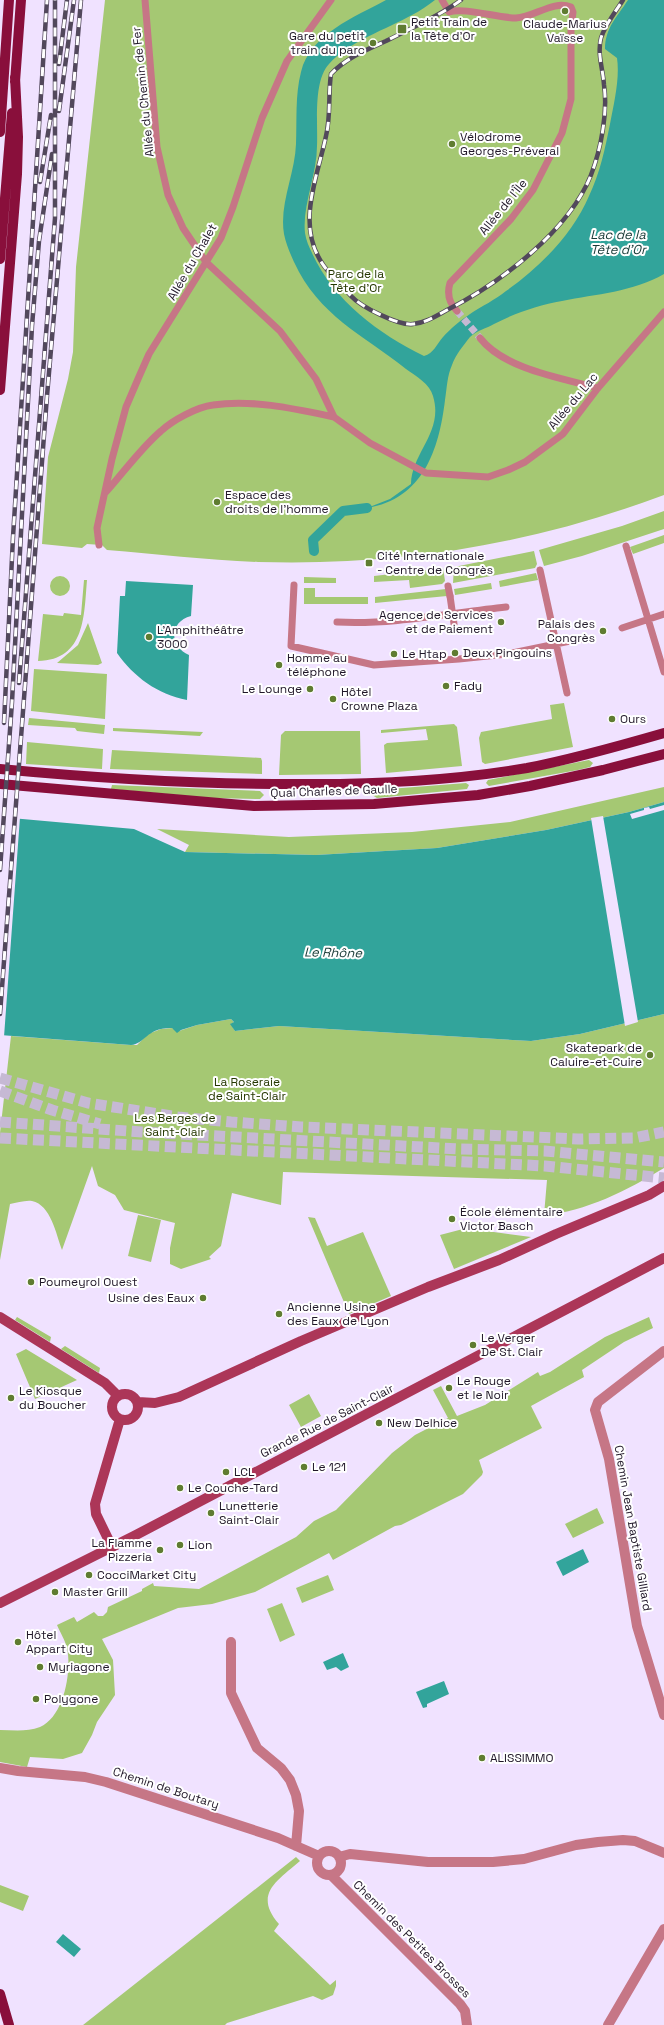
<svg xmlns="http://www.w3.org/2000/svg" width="664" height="2025" font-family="'Space Grotesk',sans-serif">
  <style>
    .green { fill: #a5c873 }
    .water { fill: #32a49b }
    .pier { fill: #f0e2ff }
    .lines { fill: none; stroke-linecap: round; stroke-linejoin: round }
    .canal { stroke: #32a49b; stroke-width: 10 }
    .pedestrian-tunnel { stroke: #c6b9d4; stroke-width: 7; stroke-dasharray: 7 3.5; stroke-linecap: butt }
    .trunk-tunnel { stroke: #c6b9d4; stroke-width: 11; stroke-dasharray: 11 5.5; stroke-linecap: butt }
    .pedestrian { stroke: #c67686; stroke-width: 7 }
    .minor { stroke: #c67686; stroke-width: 10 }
    .secondary { stroke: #ac3658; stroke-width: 10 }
    .primary { stroke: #890f3b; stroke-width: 10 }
    .rail-casing { stroke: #52485c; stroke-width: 4.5 }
    .rail { stroke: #fff; stroke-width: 3; stroke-dasharray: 9; stroke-linecap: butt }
    .pedestrian-bridge { stroke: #c67686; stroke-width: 7 }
    .poi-dot { fill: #5f7c31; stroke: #fff; stroke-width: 1.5 }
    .labels { text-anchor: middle; stroke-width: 4; stroke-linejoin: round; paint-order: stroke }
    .poi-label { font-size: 12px; fill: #201728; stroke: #fff; text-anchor: start }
    .street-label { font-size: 12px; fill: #201728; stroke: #fff }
    .park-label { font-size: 12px; fill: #253701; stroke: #fff }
    .water-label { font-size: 13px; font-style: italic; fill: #193a37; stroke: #fff }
  </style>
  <rect width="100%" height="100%" fill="#f0e2ff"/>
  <!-- green -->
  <path class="green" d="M105,0H664V495C530,545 400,566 258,562C207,560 157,554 107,550L102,545L87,544L82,548L42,544L48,457L68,379L73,352L76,267Z
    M664,511V529L582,556L544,566L539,550L622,526Z
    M664,535V543L633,554L630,547Z
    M534,551L537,564L535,568L453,583L454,567Z
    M443,568L445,581L442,584L410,588L409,580L374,582V576Z
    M536,573L538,580L500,587L499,581Z
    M50 586a10 10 0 1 1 20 0a10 10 0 1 1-20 0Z
    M304,577L336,578V583H304Z
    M84,580H87C84,614 86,660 38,661L43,614L63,616L64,613L81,615Z
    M491,583L492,589L455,595L454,589Z
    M304,588H315V597H368V604H304Z
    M446,589L447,596L375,603V597Z
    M88,623L102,663L98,665L57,663L78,645Z
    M34,669L107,674L105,719L31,711Z
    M564,703L573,747L485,764L482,762L479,738L481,732L552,719L550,705Z
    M29,718L105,725L104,734L77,731L75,728L28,725Z
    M454,724L457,727L462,766L386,773L384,745L387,743L428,740L426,729L381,733V730Z
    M113,728L203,732L200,736L113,731Z
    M285,731H360L361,774L279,775L281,735Z
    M27,742L103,749L102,769L26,764Z
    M112,750L261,758L262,761V774L110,769Z
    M589,760L593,763L590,767L578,770L489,786L486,783L488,780Z
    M466,783L469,785L467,789L377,798L372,795L373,791L376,790Z
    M112,785L260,791L264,795L260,799L211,798L111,789Z
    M664,787V802L629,812L546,830L437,848L316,855L185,852L189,845L157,829L289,837L412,832L510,822Z
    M664,1014V1168C628,1190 585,1212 544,1215L547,1180L283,1172L281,1205L232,1193L221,1246L209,1257L211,1259L181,1269L170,1264V1248L175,1223L124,1210L115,1195L98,1186L92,1166L62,1250C56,1234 51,1205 32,1201C25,1200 17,1203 10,1204L0,1260V1133L11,1036L131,1045H137L148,1034L161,1029L172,1028L179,1031L197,1025L231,1019L234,1022L231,1024L235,1031L279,1026L531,1041L580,1034Z
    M138,1215L161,1220L151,1262L128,1256Z
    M308,1217L315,1218L327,1246L363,1232L391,1296L349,1314Z
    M463,1229H472L531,1237L454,1269L440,1235Z
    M17,1317L51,1337L50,1342L15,1320Z
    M649,1317L653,1328L624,1342L582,1370L584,1377L531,1406L542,1428L479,1460L483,1472L482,1475L463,1494L401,1525L395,1526L333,1560L329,1553L255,1592L212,1604L178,1608L102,1639L113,1660L115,1695L97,1722L92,1735L82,1753L63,1759L30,1757L27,1767L0,1762V1730C13,1730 27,1732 40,1727C64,1717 72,1671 67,1648C65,1640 60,1632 57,1625L74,1617L77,1622L94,1612L98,1616H103L107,1612L108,1607L142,1591V1589L153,1583L154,1586L199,1589L296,1537L314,1521L336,1510L392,1453L415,1435L448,1418L433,1390L441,1386L457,1416L485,1405L538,1372L540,1376L550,1372L605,1337Z
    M65,1346L100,1368L99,1373L61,1349Z
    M26,1349L77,1380L35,1399L16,1354Z
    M309,1394L321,1416L301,1427L289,1405Z
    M597,1508L604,1523L573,1538L565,1524Z
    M328,1575L334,1590L302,1603L296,1588Z
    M282,1603L295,1635L280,1642L267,1609Z
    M296,1857L300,1861C277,1881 253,1894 279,1924L274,1931L330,1985L336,1980V1986L333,1995L322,2000L313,1996L227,2023L225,2025H83Z
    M0,1885L29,1896L23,1911L0,1902Z"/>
  <!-- water -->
  <path class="water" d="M386,0H435C428,5 420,11 412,15C387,29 348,42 329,64C313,81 318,123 317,146C317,175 302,206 305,233C306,240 309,247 312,253C333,300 379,334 424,356C434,353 436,345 443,337C450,329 461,320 470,314C482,306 495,300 506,291C539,268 573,234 589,196C600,173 605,149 610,124C614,103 620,78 617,58L605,49C605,28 617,17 628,0H664V274C633,292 596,294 562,301C539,305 515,313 494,324C487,328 476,331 470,337C463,346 456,354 452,365C447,376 447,388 445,400C439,450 423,499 367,508L390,499L411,484C412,452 444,432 433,396C430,384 416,376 406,369C362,334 319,316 294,262C290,253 286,244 284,234C279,204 295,174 296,144C297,121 295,95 301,72C310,34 355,17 386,0Z
    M126,581L193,585L191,616C169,622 169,646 189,655L187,700C157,694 134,677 117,653L120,596H125Z
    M664,802V1014L580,1034L531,1041L279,1026L235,1031L230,1024L234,1022L231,1019L197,1025L181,1030L177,1033L172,1028C147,1027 145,1044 131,1045L0,1035V817L134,829L185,852L316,855L437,848L546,830L629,812Z
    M583,1549L589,1562L563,1576L556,1562Z
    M343,1653L349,1667L341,1671L336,1667L327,1670L323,1662Z
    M444,1681L449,1694L427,1704V1707L423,1708L416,1692Z
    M63,1934L81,1949L74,1957L56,1942Z"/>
  <!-- pier -->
  <path class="pier" d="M664,805V810L632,819L630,814L644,810V808L649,807L650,809Z
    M0,815L20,817L4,1037H0Z
    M603,816L638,1022L625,1026L591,818Z"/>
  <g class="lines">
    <!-- canal -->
    <path class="canal" d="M314,551L313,540L343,511L367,508"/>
    <!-- pedestrian-tunnel -->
    <path class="pedestrian-tunnel" d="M457,311L480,338"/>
    <!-- trunk-tunnel -->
    <path class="trunk-tunnel" d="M0,1078L88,1103L178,1117L231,1122L301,1127L578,1139L634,1138L664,1132
      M0,1091L52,1110L100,1124
      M0,1122L142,1132L459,1149L545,1151L664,1162
      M0,1138L545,1166L664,1178"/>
    <!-- pedestrian -->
    <path class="pedestrian" d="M145,0L157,147L168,195L183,228L206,262L280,331L316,379L334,417L370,443L426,473L488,477L508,470L525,462L563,434L598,388L664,312
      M442,0L449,12C464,7 498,18 516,18C535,17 553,0 571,7L573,12L571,29V99L562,133L533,190L511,219L450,283C447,293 449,303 457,311
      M480,338C504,369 561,378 598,388
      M106,492C124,472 141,448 161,431C173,420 197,407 213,405C252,399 296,409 334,417
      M99,545L97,528L112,459L126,407L138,379L149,354L221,238L233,207L262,118L287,61L331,0
      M626,546L664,672
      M540,570L567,693
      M294,585L291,646L374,665L459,659L507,654L585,638
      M448,586L450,596
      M337,622C393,625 450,613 506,607
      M622,628L664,614"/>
    <!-- minor -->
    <path class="minor" d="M664,1351L598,1402L595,1410L609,1459L637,1626L664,1715
      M231,1642V1693L257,1748L281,1768L290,1780L296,1795L299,1811L296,1846
      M0,1768L18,1771L85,1777L106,1782L278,1838L319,1856
      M317 1863a12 12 0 1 1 24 0a12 12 0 1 1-24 0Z
      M339,1857L350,1854L428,1862H493L524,1859L576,1845L598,1842L623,1840L635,1841L664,1853
      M331,1875L460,2004L465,2011L467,2025
      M608,2025L664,1929"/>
    <!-- secondary -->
    <path class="secondary" d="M0,1317L105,1383L118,1396
      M112 1407a13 13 0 1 1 26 0a13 13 0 1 1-26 0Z
      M138,1402L155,1403L179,1397L301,1341L428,1287L499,1260L556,1234L649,1195L664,1186
      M112,1547L96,1514L95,1504L120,1419
      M0,1603L134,1536L664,1258"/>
    <!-- primary -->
    <path class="primary" d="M15,82L21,0
      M0,132L9,0
      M0,259L12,113
      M0,390L17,174L18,137L15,77
      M0,769C105,779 207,785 313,784C384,784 456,780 527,768C573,759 619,746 664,733
      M0,784L254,806L374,804L478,795L530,786L603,770L664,754
      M0,1994L9,2025"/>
    <defs>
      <path id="rail" d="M461,0C438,17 411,28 386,41C366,50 346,58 331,74C328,94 331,116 326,136C317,179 295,226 324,266C332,277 342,286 351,296C361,307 399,326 413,324C425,323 436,316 447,310C499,284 569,231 591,175C601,149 608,112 604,85C603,69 597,54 601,38C605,25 616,11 623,0
        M59,64L67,0
        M59,111L74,0
        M40,182L51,115
        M19,683L55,218V0
        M4,723L13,537L47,0
        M0,870L12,702L32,326L39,241L52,154
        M0,1014L47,396L81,0"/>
    </defs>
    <!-- rail casing -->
    <use href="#rail" class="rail-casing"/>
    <!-- rail -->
    <use href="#rail" class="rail"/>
    <!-- pedestrian-bridge -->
    <path class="pedestrian-bridge" d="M450,596L454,624"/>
  </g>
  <!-- markers -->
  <g class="poi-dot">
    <circle cx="565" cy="11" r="4"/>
    <rect x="397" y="24" width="10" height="10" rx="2"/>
    <circle cx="373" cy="43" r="4"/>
    <circle cx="452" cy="144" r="4"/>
    <circle cx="217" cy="502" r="4"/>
    <rect x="365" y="559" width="8" height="8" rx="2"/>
    <circle cx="501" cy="622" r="4"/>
    <circle cx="603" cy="631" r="4"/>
    <circle cx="149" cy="637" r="4"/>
    <circle cx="455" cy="653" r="4"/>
    <circle cx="394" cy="654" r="4"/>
    <circle cx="279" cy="665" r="4"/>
    <circle cx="446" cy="686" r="4"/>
    <circle cx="310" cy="689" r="4"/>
    <circle cx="333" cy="699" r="4"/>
    <circle cx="612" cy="719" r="4"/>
    <circle cx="650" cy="1055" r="4"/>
    <circle cx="452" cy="1219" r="4"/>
    <circle cx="31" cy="1282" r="4"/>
    <circle cx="203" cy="1298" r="4"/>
    <circle cx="279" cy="1314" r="4"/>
    <circle cx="473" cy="1345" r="4"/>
    <circle cx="449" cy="1388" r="4"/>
    <circle cx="11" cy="1398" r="4"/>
    <circle cx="379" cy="1423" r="4"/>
    <circle cx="304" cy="1467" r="4"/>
    <circle cx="226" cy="1472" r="4"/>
    <circle cx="180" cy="1488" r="4"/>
    <circle cx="211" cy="1513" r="4"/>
    <circle cx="180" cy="1545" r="4"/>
    <circle cx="160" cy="1550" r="4"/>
    <circle cx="89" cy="1575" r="4"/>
    <circle cx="55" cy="1592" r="4"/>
    <circle cx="18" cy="1642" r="4"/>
    <circle cx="40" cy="1667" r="4"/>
    <circle cx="36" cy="1699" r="4"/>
    <circle cx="482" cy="1758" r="4"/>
  </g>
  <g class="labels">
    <!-- poi labels -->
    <g class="poi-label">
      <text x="411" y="26">Petit Train de<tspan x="411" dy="14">la Tête d'Or</tspan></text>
      <text x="565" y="28" text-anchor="middle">Claude-Marius<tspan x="565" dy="14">Vaïsse</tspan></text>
      <text x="365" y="40" text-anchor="end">Gare du petit<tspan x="365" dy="14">train du parc</tspan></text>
      <text x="460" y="141">Vélodrome<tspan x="460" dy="14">Georges-Préveral</tspan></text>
      <text x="225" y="499">Espace des<tspan x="225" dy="14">droits de l'homme</tspan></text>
      <text x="377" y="560">Cité Internationale<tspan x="377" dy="14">- Centre de Congrès</tspan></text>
      <text x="493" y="619" text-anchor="end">Agence de Services<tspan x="493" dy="14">et de Paiement</tspan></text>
      <text x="595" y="628" text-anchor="end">Palais des<tspan x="595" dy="14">Congrès</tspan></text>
      <text x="157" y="634">L’Amphithéâtre<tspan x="157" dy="14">3000</tspan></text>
      <text x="463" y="657">Deux Pingouins</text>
      <text x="402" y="658">Le Htap</text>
      <text x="287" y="662">Homme au<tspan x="287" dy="14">téléphone</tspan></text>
      <text x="454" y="690">Fady</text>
      <text x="302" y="693" text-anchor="end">Le Lounge</text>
      <text x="341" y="696">Hôtel<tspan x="341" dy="14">Crowne Plaza</tspan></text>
      <text x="620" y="723">Ours</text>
      <text x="642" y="1052" text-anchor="end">Skatepark de<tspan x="642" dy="14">Caluire-et-Cuire</tspan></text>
      <text x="460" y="1216">École élémentaire<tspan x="460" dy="14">Victor Basch</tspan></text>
      <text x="39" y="1286">Poumeyrol Ouest</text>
      <text x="195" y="1302" text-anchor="end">Usine des Eaux</text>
      <text x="287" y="1311">Ancienne Usine<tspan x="287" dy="14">des Eaux de Lyon</tspan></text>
      <text x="481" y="1342">Le Verger<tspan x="481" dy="14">De St. Clair</tspan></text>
      <text x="457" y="1385">Le Rouge<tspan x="457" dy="14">et le Noir</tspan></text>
      <text x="19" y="1395">Le Kiosque<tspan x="19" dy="14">du Boucher</tspan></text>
      <text x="387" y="1427">New Delhice</text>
      <text x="312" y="1471">Le 121</text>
      <text x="234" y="1476">LCL</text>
      <text x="188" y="1492">Le Couche-Tard</text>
      <text x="219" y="1510">Lunetterie<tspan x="219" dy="14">Saint-Clair</tspan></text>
      <text x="152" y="1547" text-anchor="end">La Flamme<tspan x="152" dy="14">Pizzeria</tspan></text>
      <text x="188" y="1549">Lion</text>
      <text x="97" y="1579">CocciMarket City</text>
      <text x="63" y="1596">Master Grill</text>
      <text x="26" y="1639">Hôtel<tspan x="26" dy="14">Appart City</tspan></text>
      <text x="48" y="1671">Myriagone</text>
      <text x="44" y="1703">Polygone</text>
      <text x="490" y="1762">ALISSIMMO</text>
    </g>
    <!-- street labels -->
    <g class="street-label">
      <text transform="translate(143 92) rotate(-96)" y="4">Allée du Chemin de Fer</text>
      <text transform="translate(503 207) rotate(-51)" y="4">Allée de l'Île</text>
      <text transform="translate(192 262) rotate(-60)" y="4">Allée du Chalet</text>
      <text transform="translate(573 401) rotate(-50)" y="4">Allée du Lac</text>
      <text transform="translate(334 791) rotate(-2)" y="4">Quai Charles de Gaulle</text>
      <text transform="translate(327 1421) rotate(-27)" y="4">Grande Rue de Saint-Clair</text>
      <text transform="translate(633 1528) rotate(80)" y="4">Chemin Jean Baptiste Gilliard</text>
      <text transform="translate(166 1788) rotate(18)" y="4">Chemin de Boutary</text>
      <text transform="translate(412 1939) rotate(45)" y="4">Chemin des Petites Brosses</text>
    </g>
    <!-- park labels -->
    <g class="park-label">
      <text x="356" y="278">Parc de la<tspan x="356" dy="14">Tête d'Or</tspan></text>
      <text x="247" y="1086">La Roseraie<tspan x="247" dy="14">de Saint-Clair</tspan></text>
      <text x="175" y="1122">Les Berges de<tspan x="175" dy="14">Saint-Clair</tspan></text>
    </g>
    <!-- water labels -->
    <g class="water-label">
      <text x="618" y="239">Lac de la<tspan x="618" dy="15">Tête d'Or</tspan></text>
      <text transform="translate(333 952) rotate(1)" y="5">Le Rhône</text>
    </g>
  </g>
</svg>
